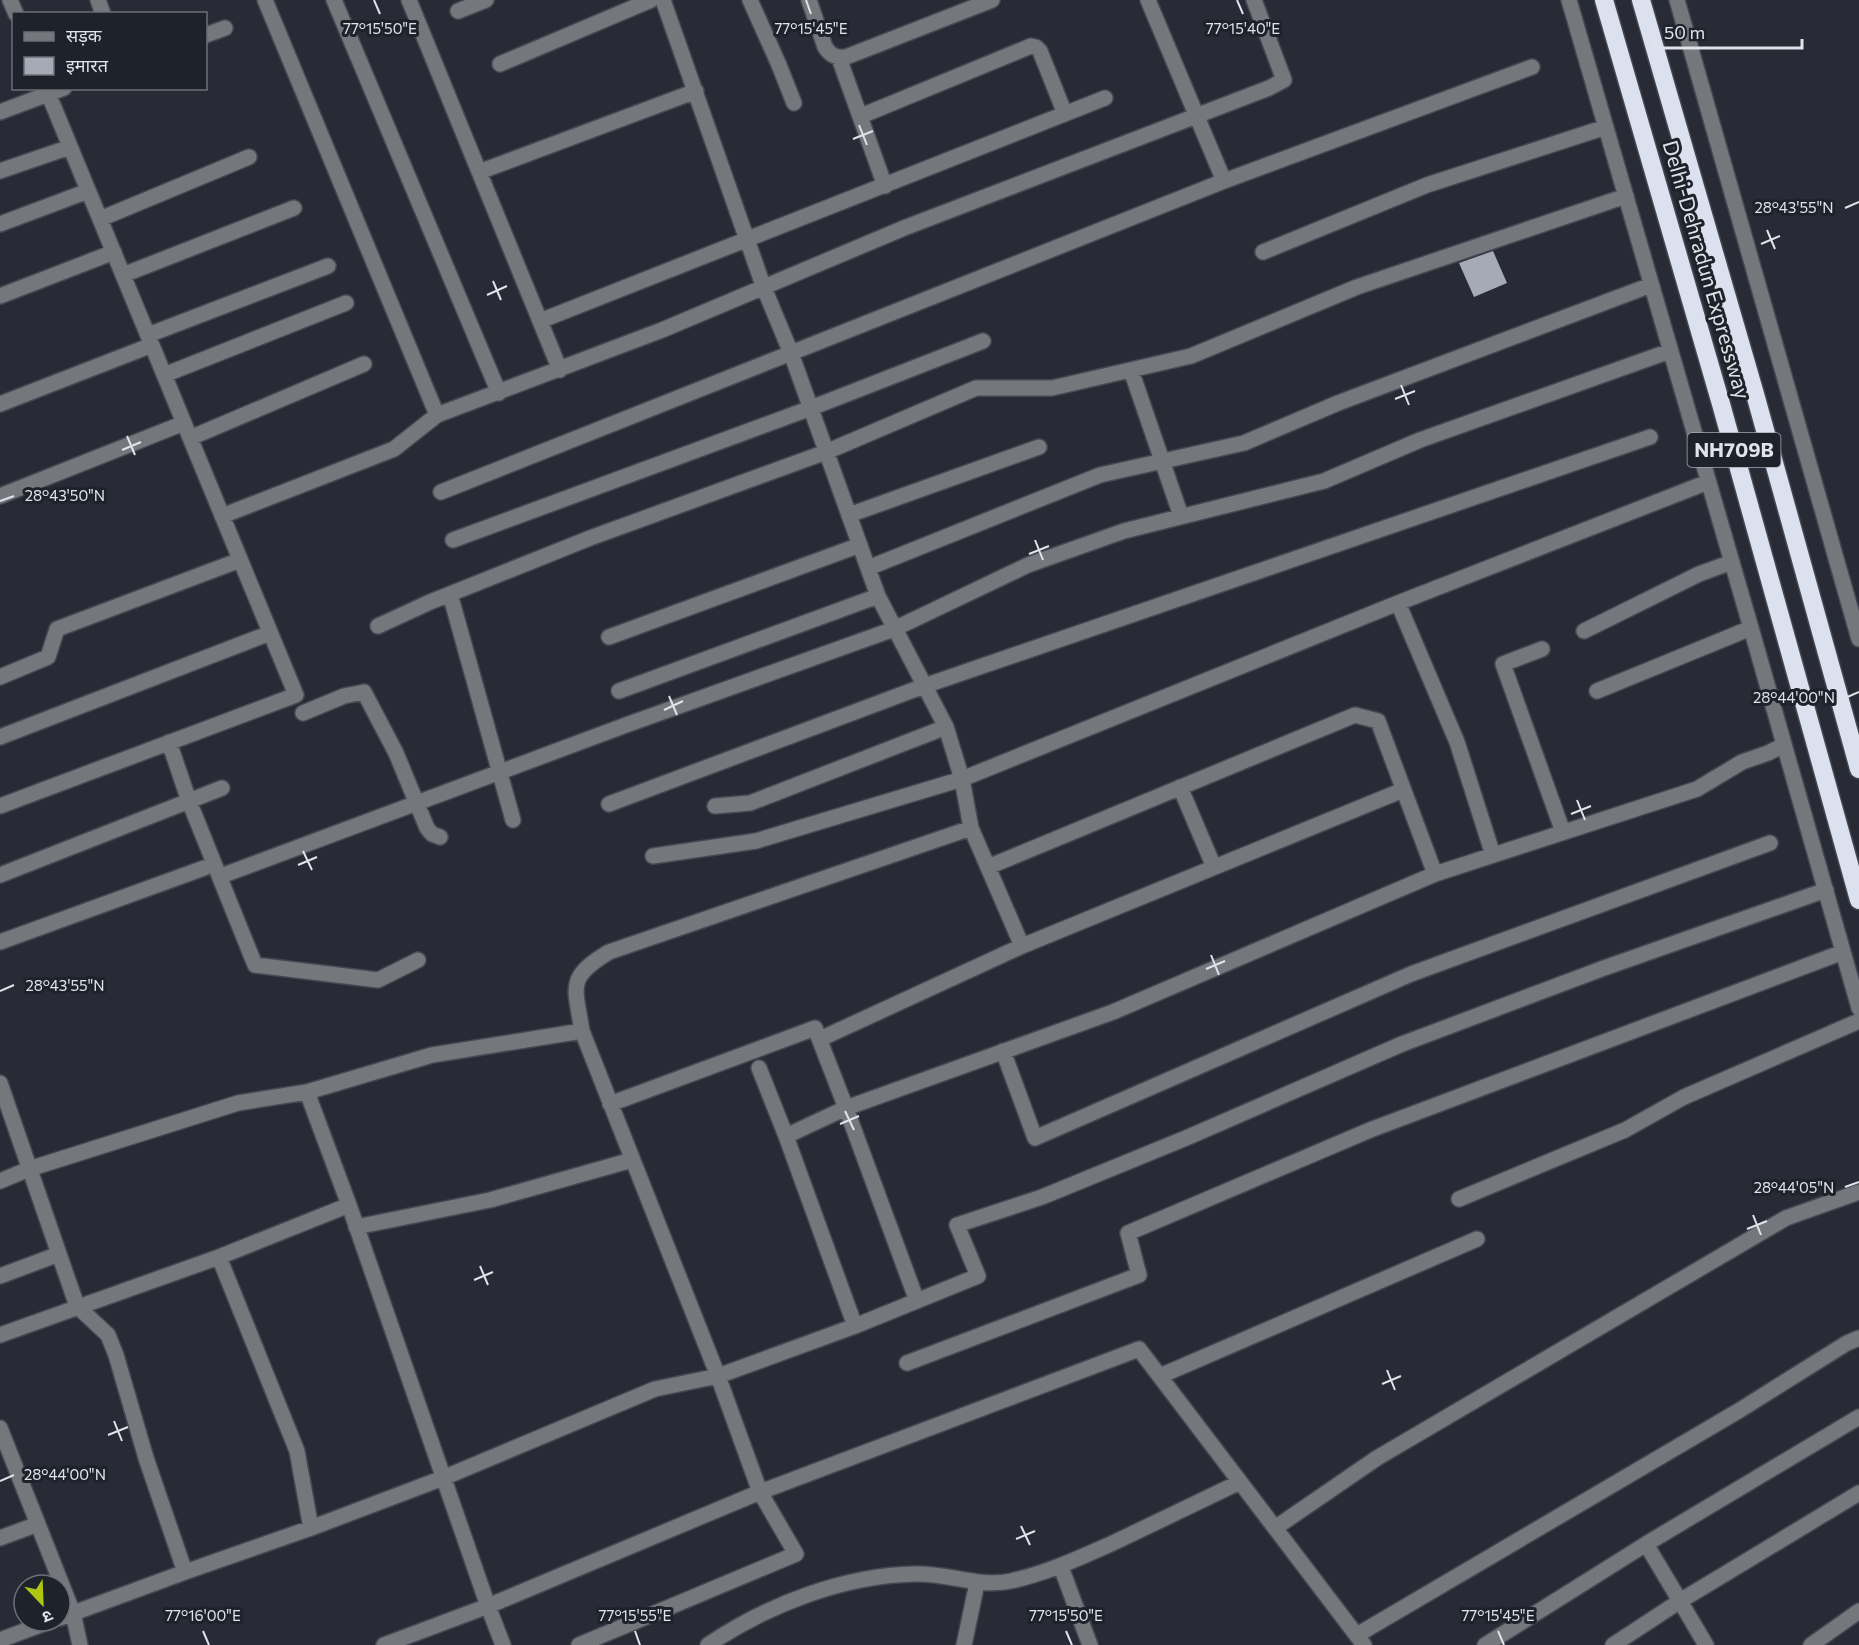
<svg xmlns="http://www.w3.org/2000/svg" width="1859" height="1645" font-family="Commissioner,'Noto Sans Devanagari',sans-serif">
  <style>
    .building { fill: #a5aab6 }
    .lines { fill: none; stroke-linecap: round; stroke-linejoin: round }
    .minor-casing { stroke: #454852; stroke-width: 18 }
    .highway-casing { stroke: #454852; stroke-width: 21 }
    .minor { stroke: #75777d; stroke-width: 15 }
    .highway { stroke: #dce1ef; stroke-width: 18 }
    .ticks { fill: none; stroke: #e0e3ea; stroke-width: 2 }
    .labels { text-anchor: middle; stroke-width: 6; stroke-linejoin: round; paint-order: stroke }
    .shield { fill: #1e222b; stroke: #a6a9b1; stroke-width: 1.5 }
    .shield-label { font-size: 20px; font-weight: bold; fill: #e0e3ea }
    .street-label { font-size: 21px; fill: #e0e3ea; stroke: #1e222b }
    .ticks-label { font-size: 15px; text-anchor: middle; fill: #e0e3ea; stroke: #1e222b; stroke-width: 6; stroke-linejoin: round; paint-order: stroke }
  </style>
  <rect width="100%" height="100%" fill="#282b35"/>
  <!-- building -->
  <path class="building" d="M1493,251L1507,283L1474,297L1459,263Z"/>
  <g class="lines">
    <defs>
      <path id="minor" d="M10,0L16,14
        M98,0L103,14
        M265,0L437,415
        M334,0L499,393
        M409,0L560,370
        M663,0L764,288L791,353L878,596L946,727L962,779L971,828L1022,946
        M750,0L779,65L794,103
        M809,0L825,47C831,56 836,58 846,57L992,0
        M1148,0L1224,181
        M1569,0L1751,628L1859,1008
        M1677,0L1859,639
        M458,11L486,0
        M206,35L225,28
        M839,58L885,186
        M500,64L651,0
        M0,112L64,88
        M861,116L1031,46L1036,47L1040,51L1065,114
        M0,171L70,147
        M479,172L696,91
        M100,219L249,157
        M0,224L88,191
        M1263,252L1427,185L1606,127
        M123,275L294,208
        M0,296L114,252
        M540,321L1105,98
        M148,335L328,266
        M1131,370L1181,516
        M164,375L346,303
        M0,404L152,345
        M190,438L364,364
        M441,492L1224,181L1532,67
        M0,496L184,423
        M849,515L1039,447
        M222,516L394,449L437,415L662,330L904,228L1269,88L1284,80L1254,0
        M453,540L811,408L983,341
        M868,568L1100,475L1244,443L1338,403L1651,285
        M450,594L513,820
        M1398,603L1457,742L1493,855
        M378,626L430,602L590,538L826,452L976,388H1052L1191,356L1357,287L1626,196
        M1584,631L1699,574L1732,562
        M609,637L860,545
        M1542,649L1503,664L1563,832
        M0,677L48,657L57,629L240,560
        M619,691L878,596
        M1597,691L1751,628
        M303,713L344,696L364,692L396,753L427,828L432,834L440,837
        M0,737L270,633
        M169,742L189,801L255,965L378,980L418,960
        M1180,787L1214,867
        M609,804L924,686L1650,437
        M0,806L296,695L46,88
        M715,806L750,803L946,727
        M971,828L609,952C566,978 575,986 582,1031L718,1376L760,1492L1139,1349L1364,1645
        M653,856L756,841L962,779L1398,603L1708,482
        M988,867L1355,715L1378,721L1435,874
        M0,875L222,788
        M221,876L626,725L894,629L1028,565L1124,531L1324,481L1420,440L1670,351
        M0,942L204,868
        M820,1039L1022,946L1403,790
        M1003,1051L1035,1138L1411,974L1770,843
        M759,1068L786,1136L855,1326
        M0,1083L77,1306L108,1335L116,1355L146,1458L185,1572L311,1528L443,1478L655,1389L718,1376L855,1326L978,1276L957,1225L1042,1197L1186,1138L1402,1044L1604,968L1826,890
        M307,1092L349,1205L488,1606L503,1645
        M610,1104L815,1028L846,1108L1113,1012L1435,874L1697,789L1742,762L1768,753L1784,745
        M786,1136L846,1108L917,1301
        M0,1181L29,1169L238,1103L307,1092L432,1055L582,1031
        M1459,1199L1625,1130L1684,1097L1859,1021
        M356,1227L490,1200L632,1160
        M219,1257L297,1451L311,1528
        M0,1276L59,1254
        M0,1335L219,1257L349,1205
        M907,1363L1139,1275L1128,1233L1370,1130L1843,952
        M1160,1376L1477,1239
        M0,1428L73,1613L80,1645
        M1275,1528L1377,1458L1786,1218L1859,1192
        M0,1538L38,1524
        M1646,1544L1680,1601L1859,1493
        M1061,1567L1090,1645
        M60,1618L185,1572
        M1357,1635L1740,1410L1847,1343L1859,1338
        M0,1640L51,1621
        M384,1645L488,1606L760,1492L796,1554L579,1645
        M708,1645C767,1605 844,1575 916,1574C949,1573 978,1588 1011,1581C1047,1573 1079,1558 1113,1543C1155,1523 1198,1502 1240,1482
        M964,1645L977,1583
        M1485,1645L1646,1544L1859,1417
        M1613,1645L1680,1601L1706,1645
        M1811,1645L1859,1611"/>
      <path id="highway" d="M1604,0L1721,404L1859,900
        M1641,0L1755,394L1859,769"/>
    </defs>
    <!-- minor casing -->
    <use href="#minor" class="minor-casing"/>
    <!-- highway casing -->
    <use href="#highway" class="highway-casing"/>
    <!-- minor -->
    <use href="#minor" class="minor"/>
    <!-- highway -->
    <use href="#highway" class="highway"/>
  </g>
  <!-- ticks -->
  <path class="ticks" d="M374,0L380,14M806,0L811,14M1237,0L1243,14M859,125L867,145M853,139L873,131M1845,208L1859,202M1767,230L1775,249M1761,244L1780,236M493,281L501,300M487,295L507,286M1401,385L1409,405M1395,399L1415,391M127,436L135,455M122,450L141,442M0,501L14,496M1035,540L1043,560M1029,554L1049,546M669,696L677,715M1845,698L1859,692M664,710L683,701M1577,800L1585,820M1571,814L1591,806M303,851L312,870M298,865L317,857M1211,955L1219,975M1206,969L1225,961M0,991L14,985M845,1111L854,1130M840,1124L859,1116M1845,1187L1859,1182M1753,1215L1761,1235M1747,1229L1767,1221M480,1266L488,1285M474,1280L493,1272M1387,1370L1395,1390M1382,1384L1401,1376M114,1421L122,1441M108,1435L128,1427M0,1481L14,1475M1021,1526L1030,1545M1016,1539L1035,1531M203,1631L209,1645M635,1631L640,1645M1066,1631L1072,1645M1498,1631L1504,1645"/>
  <g class="labels">
    <!-- shield labels -->
    <rect class="shield" x="1687.5" y="433" width="93" height="34" rx="4.5"/>
    <g class="shield-label">
      <text x="1734" y="457">NH709B</text>
    </g>
    <!-- street labels -->
    <g class="street-label">
      <text transform="translate(1706 270) rotate(74)" y="7">Delhi-Dehradun Expressway</text>
    </g>
  </g>
  <g class="ticks-label">
    <text x="380" y="34">77°15'50"E</text>
    <text x="811" y="34">77°15'45"E</text>
    <text x="1243" y="34">77°15'40"E</text>
    <text x="1794" y="213">28°43'55"N</text>
    <text x="65" y="501">28°43'50"N</text>
    <text x="1794" y="703">28°44'00"N</text>
    <text x="65" y="991">28°43'55"N</text>
    <text x="1794" y="1193">28°44'05"N</text>
    <text x="65" y="1480">28°44'00"N</text>
    <text x="203" y="1621">77°16'00"E</text>
    <text x="635" y="1621">77°15'55"E</text>
    <text x="1066" y="1621">77°15'50"E</text>
    <text x="1498" y="1621">77°15'45"E</text>
  </g>
  <!-- legend -->
  <rect x="12" y="12" width="195" height="78" fill="#1e222b" stroke="#6c6f77" stroke-width="1.5"/>
  <rect x="24" y="32" width="30" height="9" fill="#75777d" stroke="#6c6f77" stroke-width="1.5"/>
  <text x="66" y="42" font-size="18" fill="#e0e3ea">सड़क</text>
  <rect x="24" y="57" width="30" height="18" fill="#a5aab6" stroke="#6c6f77" stroke-width="1.5"/>
  <text x="66" y="72" font-size="18" fill="#e0e3ea">इमारत</text>
  <!-- north arrow -->
  <g transform="translate(42 1603) rotate(157)"><circle r="28" fill="#1e222b" stroke="#6c6f77" stroke-width="1.5"/>
  <path d="M0-4.5L10 22L0 15L-10 22Z" fill="#adc60f"/>
  <text y="-9" font-size="16" font-weight="bold" text-anchor="middle" fill="#e0e3ea">उ</text>
  </g>
  <!-- scale -->
  <path d="M1655 39v9h147v-9" fill="none" stroke="#e0e3ea" stroke-width="3"/>
  <text x="1664" y="39" font-size="18" fill="#e0e3ea" stroke="#1e222b" stroke-width="4.5" paint-order="stroke">50 m</text>
</svg>
